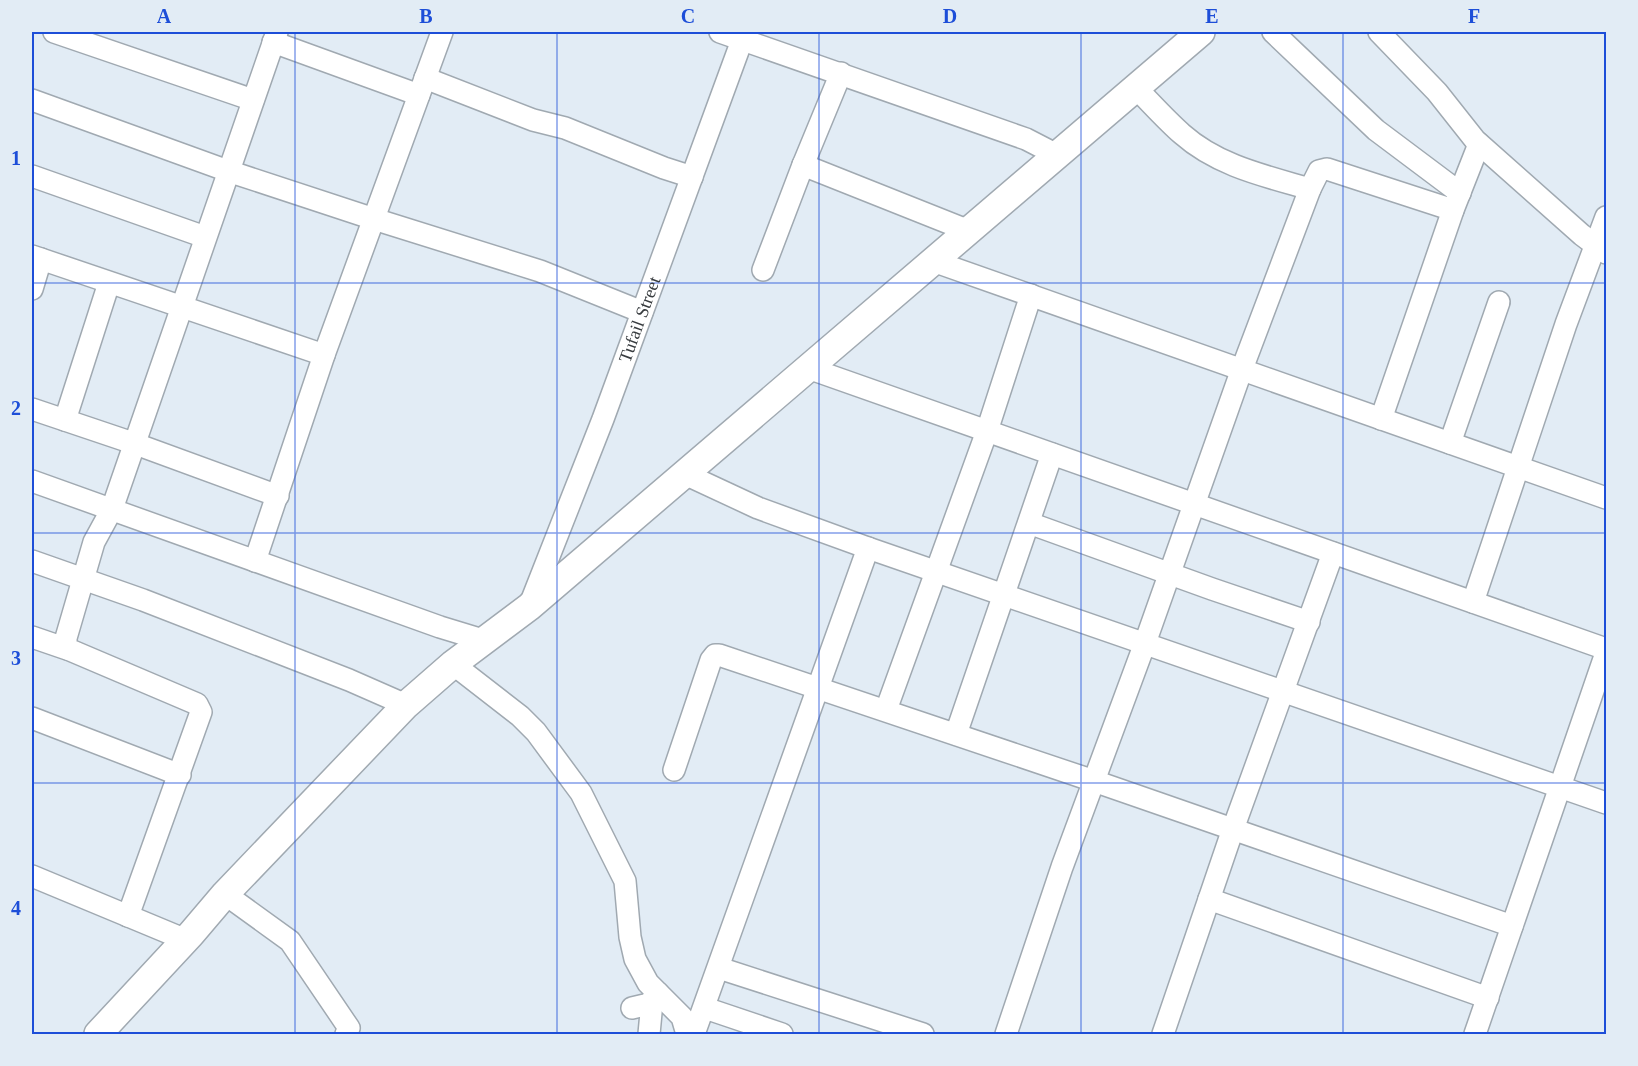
<svg xmlns="http://www.w3.org/2000/svg" width="1638" height="1066" font-family="Georgia,serif">
  <style>
    .lines { fill: none; stroke-linecap: round; stroke-linejoin: round }
    .minor-casing { stroke: #a0a9b1; stroke-width: 24 }
    .major-casing { stroke: #a0a9b1; stroke-width: 30 }
    .minor { stroke: #fff; stroke-width: 21 }
    .major { stroke: #fff; stroke-width: 27 }
    .grid { fill: none; stroke: #1d4ed8; stroke-width: 1.5; stroke-opacity: 0.55 }
    .labels { text-anchor: middle; stroke-width: 6; stroke-linejoin: round; paint-order: stroke }
    .street-label { font-size: 18px; fill: #383c3f; stroke: #e2ecf5 }
    .neatline { fill: none; stroke: #1d4ed8; stroke-width: 2 }
    .grid-label { font-size: 20px; text-anchor: middle; font-weight: bold; fill: #1d4ed8 }
  </style>
  <rect width="100%" height="100%" fill="#e2ecf5"/>
  <g class="lines">
    <defs>
      <g id="minor">
        <path d="M54,32L253,100"/>
        <path d="M720,32L1026,139L1057,155"/>
        <path d="M1273,32L1376,130L1460,193"/>
        <path d="M1379,32L1437,92L1475,140L1582,235L1606,253"/>
        <path d="M273,42L419,95"/>
        <path d="M425,78L533,120L565,128L664,168L692,177"/>
        <path d="M32,100L228,171L374,219L540,271L642,312"/>
        <path d="M803,165L969,231"/>
        <path d="M32,176L205,237"/>
        <path d="M1310,189L1319,171L1327,169L1453,210"/>
        <path d="M32,256L324,355"/>
        <path d="M933,261L1606,498"/>
        <path d="M763,270L803,165L841,73"/>
        <path d="M32,289L41,259"/>
        <path d="M808,368L1606,649"/>
        <path d="M32,409L133,443L278,496"/>
        <path d="M1381,419L1453,210L1479,144"/>
        <path d="M65,420L109,283"/>
        <path d="M1450,443L1499,302"/>
        <path d="M685,474L758,508L868,548L1606,803"/>
        <path d="M32,481L440,627L486,641"/>
        <path d="M1029,523L1212,589L1309,622"/>
        <path d="M32,561L143,600L349,680L406,705"/>
        <path d="M255,561L324,355L442,32"/>
        <path d="M1473,602L1566,324L1606,217"/>
        <path id="s1" d="M529,607L603,419L745,32"/>
        <path d="M32,637L67,649"/>
        <path d="M453,664L520,716L536,732L581,793L625,881L630,937L635,959L648,983L682,1017L687,1034"/>
        <path d="M886,710L987,431L1031,295"/>
        <path d="M32,718L180,775"/>
        <path d="M956,734L1052,454"/>
        <path d="M674,770L711,660L715,655H719L1094,781L1512,926"/>
        <path d="M32,876L186,940"/>
        <path d="M225,894L290,941L349,1028L346,1034"/>
        <path d="M1209,899L1488,998"/>
        <path d="M128,916L201,712L197,704L70,650L66,646V638L94,542L112,509L277,32"/>
        <path d="M719,968L923,1034"/>
        <path d="M632,1008L649,1004L658,993"/>
        <path d="M705,1008L782,1034"/>
        <path d="M649,1034L652,1002"/>
        <path d="M694,1034L868,548"/>
        <path d="M1006,1034L1062,867L1145,643L1242,369L1310,189C1265,176 1218,166 1182,134C1166,120 1151,103 1136,88"/>
        <path d="M1163,1034L1233,829L1333,553"/>
        <path d="M1475,1034L1606,653"/>
      </g>
      <path id="major" d="M98,1034L191,934L225,894L406,705L453,664L529,607L1201,32"/>
    </defs>
    <!-- minor casing -->
    <use href="#minor" class="minor-casing"/>
    <!-- major casing -->
    <use href="#major" class="major-casing"/>
    <!-- minor -->
    <use href="#minor" class="minor"/>
    <!-- major -->
    <use href="#major" class="major"/>
  </g>
  <!-- grid -->
  <path class="grid" d="M295,32V1034M557,32V1034M819,32V1034M1081,32V1034M1343,32V1034M32,283H1606M32,533H1606M32,783H1606"/>
  <g class="labels">
    <!-- street labels -->
    <g class="street-label">
      <text dy="6" stroke="none"><textPath href="#s1" startOffset="308">Tufail Street</textPath></text>
    </g>
  </g>
  <!-- border -->
  <rect width="1638" height="1066" fill="none" stroke="#e2ecf5" stroke-width="66"/>
  <rect x="33" y="33" width="1572" height="1000" class="neatline"/>
  <g class="grid-label">
    <text x="164" y="23">A</text>
    <text x="426" y="23">B</text>
    <text x="688" y="23">C</text>
    <text x="950" y="23">D</text>
    <text x="1212" y="23">E</text>
    <text x="1474" y="23">F</text>
    <text x="16" y="165">1</text>
    <text x="16" y="415">2</text>
    <text x="16" y="665">3</text>
    <text x="16" y="915">4</text>
  </g>
</svg>
